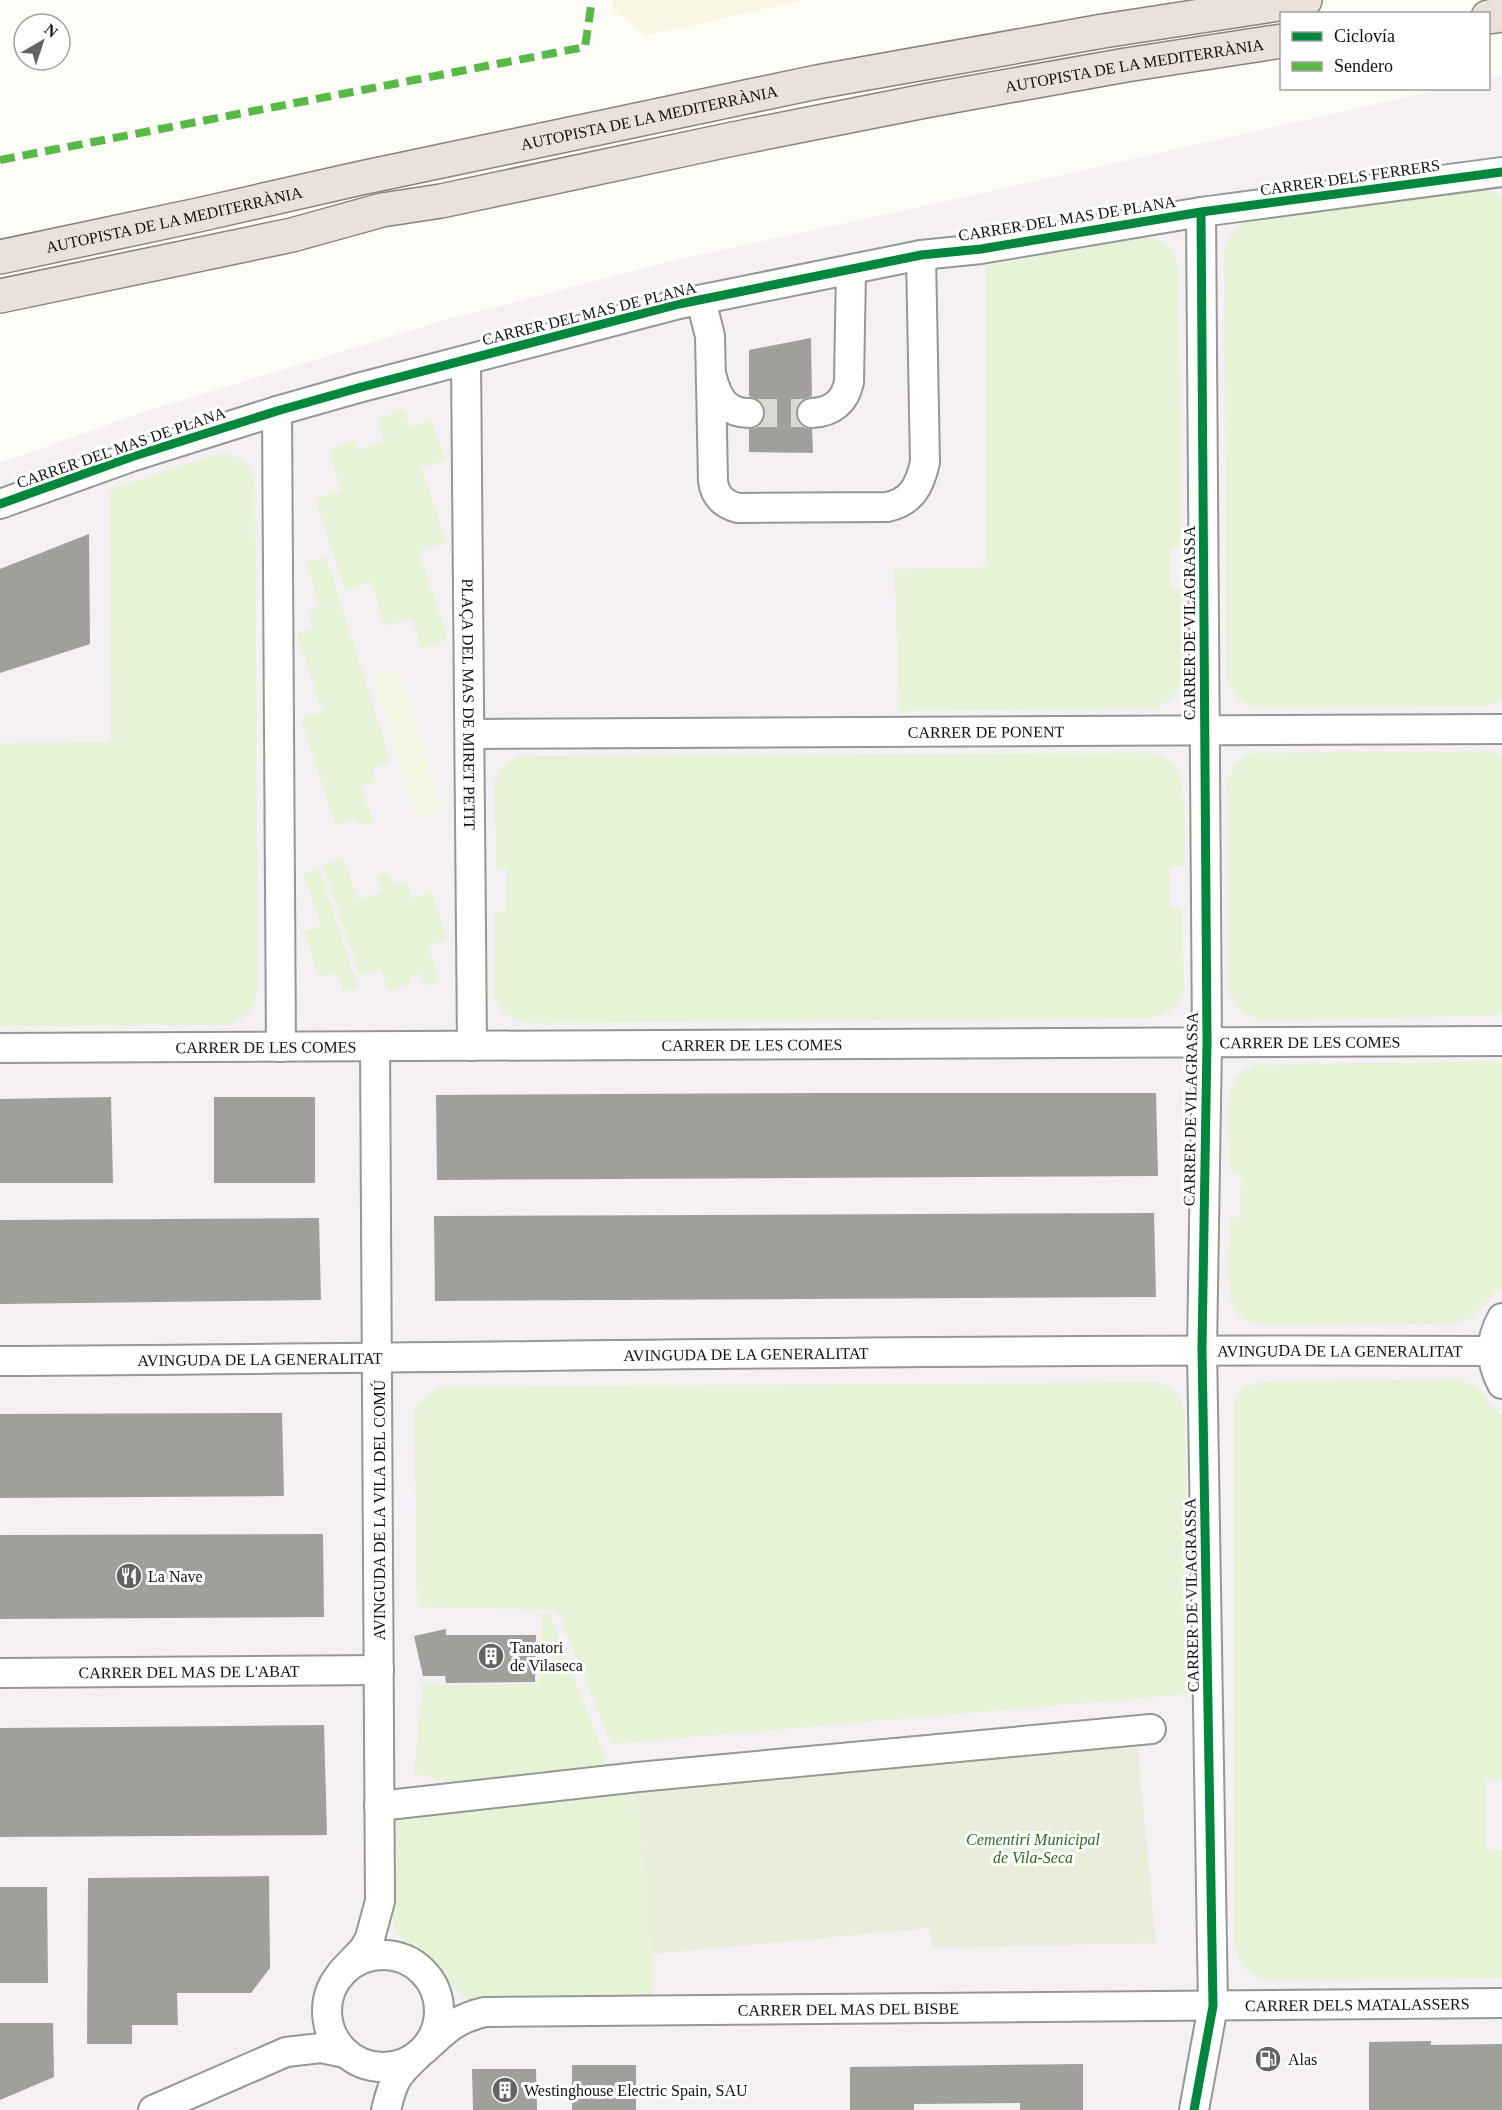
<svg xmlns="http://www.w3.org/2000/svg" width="1502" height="2110" font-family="'Times New Roman',serif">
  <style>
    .industrial { fill: #f5f0f3 }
    .farmland { fill: #f9f7e4 }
    .green { fill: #e7f3d7 }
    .cemetery { fill: #e9eedb }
    .pitch { fill: #f0f6e1 }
    .building { fill: #a19f9c }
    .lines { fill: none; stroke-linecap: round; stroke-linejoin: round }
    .minor-tunnel { stroke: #dad9d4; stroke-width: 28; stroke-dasharray: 28 14; stroke-linecap: butt }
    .minor-casing { stroke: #979795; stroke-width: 32 }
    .highway-casing { stroke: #858482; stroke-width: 36 }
    .minor { stroke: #fffffe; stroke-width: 28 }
    .highway { stroke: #eae1d8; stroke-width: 33 }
    .quiet { stroke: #58b947; stroke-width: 8; stroke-dasharray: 15 8; stroke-linecap: butt }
    .cycleway-casing { stroke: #fff; stroke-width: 13 }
    .cycleway { stroke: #00873e; stroke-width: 9 }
    .labels { text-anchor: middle; stroke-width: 6; stroke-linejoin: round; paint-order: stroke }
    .street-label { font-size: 16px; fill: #111; stroke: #fff }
    .poi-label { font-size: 16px; fill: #111; stroke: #fff; text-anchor: start }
    .park-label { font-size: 16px; font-style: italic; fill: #2f6b1f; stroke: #fff }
  </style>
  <rect width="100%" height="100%" fill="#fdfcf7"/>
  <!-- industrial -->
  <path class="industrial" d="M1502,75V2110H0V463L147,411L449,319L680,259L934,204L1442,89L1488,88L1489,78Z"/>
  <!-- farmland -->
  <path class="farmland" d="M613,0H803L645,36L613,10Z"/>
  <!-- green -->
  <path class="green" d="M1486,189L1502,196V701L1488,706L1258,707C1237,703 1229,692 1226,672L1224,251C1229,235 1236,227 1250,219Z
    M1145,237C1164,238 1174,249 1178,267L1181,547L1171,548L1170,589H1182C1182,610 1187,671 1179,687C1174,698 1165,704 1155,708L900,711L894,569L985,567V266Z
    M404,410L410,427L432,420L445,460L422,468L446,542L419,551L448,640L422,648L412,618L385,626L371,582L345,591L315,499L341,490L328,450L354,441L358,450L384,441L377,418Z
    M226,453C242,457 249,464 255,479L258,985C256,1005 249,1018 229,1025L0,1026V743L111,742L109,490L215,455Z
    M326,557L391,762L372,768L376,781L361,786L373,822L359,826L356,819L335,825L301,719L322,712L297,633L313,628L308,611L320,607L306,563Z
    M1488,751L1502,755V1014L1495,1016L1263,1020C1244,1016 1235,1007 1228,988L1227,784C1233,767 1236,757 1255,753Z
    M1151,753C1162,755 1173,760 1178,770C1186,785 1185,846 1185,866H1169L1171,908H1182L1184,990C1178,1007 1169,1014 1151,1018L526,1023C509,1020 501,1012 494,997L495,912L505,911L507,869L496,868L494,782L502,767L520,756Z
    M344,859L358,900L382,892L377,877L388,873L392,885L406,881L412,898L432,892L447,940L428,946L440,981L425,986L420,974L410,977L411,983L388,991L381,969L360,976L323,865Z
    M319,868L358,988L343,992L337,973L319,978L304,931L321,926L303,873Z
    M1489,1061L1502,1064V1289L1497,1291L1470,1319L1453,1324L1266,1325C1254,1324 1243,1321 1236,1312C1224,1297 1230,1238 1230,1217H1240L1241,1172L1230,1171C1230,1152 1226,1103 1231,1087C1236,1076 1243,1070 1254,1065Z
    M1455,1379C1483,1385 1482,1398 1502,1415V1780H1485V1849L1502,1850V1978L1264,1980C1247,1974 1238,1964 1235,1947L1233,1404L1242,1389L1260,1382Z
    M1157,1382C1173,1388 1181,1395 1185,1412L1188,1694L611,1744L557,1610L417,1607L414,1412C419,1399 431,1391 444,1387Z
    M542,1614H550L609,1769L476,1787L414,1774L423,1683L447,1685L539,1684Z
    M635,1786L652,1954V2000H473C450,1991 447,1976 431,1961C422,1952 409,1948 401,1938C394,1930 393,1920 391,1911V1811Z"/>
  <!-- cemetery -->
  <path class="cemetery" d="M1137,1740L1156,1943L932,1948L929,1928L652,1954L635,1786Z"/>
  <!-- pitch -->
  <path class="pitch" d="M398,668L443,810L417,818L372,676Z"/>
  <!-- building -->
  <path class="building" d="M811,338L812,396L802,400L797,406L796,414L799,423L805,428L812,429L813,453L749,452V429L756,428L762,423L765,414L764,407L759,400L749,396V350Z
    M89,534L90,644L0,673V569Z
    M818,1093H1156L1158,1176L437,1180L436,1095Z
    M111,1097L113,1183H0V1099Z
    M214,1097H315V1183H214Z
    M1154,1213L1156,1297L435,1301L434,1216Z
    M319,1218L321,1300L0,1304V1220Z
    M282,1413L284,1496L0,1498V1414Z
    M323,1534L324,1617L0,1619V1535Z
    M446,1629V1635H536L535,1682L446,1683L445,1676H423L414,1636Z
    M324,1725L327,1835L0,1837V1728Z
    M269,1876L270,1968L251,1993H177L178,2025H132V2044H87L88,1878Z
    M0,1887H47L48,1983H0Z
    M0,2023H53L54,2077L0,2100Z
    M1431,2041V2045L1502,2044V2110H1369V2042Z
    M1083,2064V2110H1020V2103L914,2104V2110H850V2067Z
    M572,2065H636V2110H572Z
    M472,2069H536L537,2110H473Z"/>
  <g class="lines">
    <!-- minor-tunnel -->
    <path class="minor-tunnel" d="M749,413H812"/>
    <defs>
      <g id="minor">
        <path d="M701,300L710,336L713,481C715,496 723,504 738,508L887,507C912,502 920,485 925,462L921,255"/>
        <path id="s1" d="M466,360L472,1046"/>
        <path d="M712,377C717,398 726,413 749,413"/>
        <path d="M277,411L281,1047"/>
        <path d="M812,413C832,412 845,402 849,382L851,270"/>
        <path d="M0,504L131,457L277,411L358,388L679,304L921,255L981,249L1201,212L1502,172"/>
        <path id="s2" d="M470,734L1502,729"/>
        <path id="s3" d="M0,1048L1502,1041"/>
        <path d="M1502,1318C1489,1341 1490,1361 1502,1384"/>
        <path id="s4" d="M0,1361C497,1358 994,1348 1491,1351"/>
        <path id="s5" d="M0,1673L379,1670"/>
        <path d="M379,1806L638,1777L1151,1729"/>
        <circle cx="383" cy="2011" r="56"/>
        <path d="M342,1972L364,1949L370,1938L380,1901L375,1047"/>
        <path id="s6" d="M425,2049C445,2030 457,2018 485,2012L1502,2003"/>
        <path d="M153,2110L286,2052L321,2048L345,2053"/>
        <path d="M386,2110C393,2082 395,2076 416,2057"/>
        <path d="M1194,2110L1213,2006L1202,1349L1207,1042L1201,212"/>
      </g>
      <g id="highway">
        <path d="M1488,17L1502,15"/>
        <path id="s7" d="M0,257L198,215L361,178L817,82L1103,31L1305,0"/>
        <path id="s8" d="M0,296L292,235L382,210L441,201L733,139L930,100L1126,65L1282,41"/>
      </g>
    </defs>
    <!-- minor casing -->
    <use href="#minor" class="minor-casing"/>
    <!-- highway casing -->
    <use href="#highway" class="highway-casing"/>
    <!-- minor -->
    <use href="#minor" class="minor"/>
    <!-- highway -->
    <use href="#highway" class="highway"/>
    <!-- quiet -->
    <path class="quiet" d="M0,160L585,47L592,0"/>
    <defs>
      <path id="cycleway" d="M0,504L131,457L277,411L358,388L679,304L921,255L981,249L1201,212L1502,172
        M1194,2110L1213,2006L1202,1349L1207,1042L1201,212"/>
    </defs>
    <!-- cycleway casing -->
    <use href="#cycleway" class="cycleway-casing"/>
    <!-- cycleway -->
    <use href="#cycleway" class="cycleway"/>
  </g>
  <!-- icons -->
  <defs>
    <symbol id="restaurant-disc" viewBox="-11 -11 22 22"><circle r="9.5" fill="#646362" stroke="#fff"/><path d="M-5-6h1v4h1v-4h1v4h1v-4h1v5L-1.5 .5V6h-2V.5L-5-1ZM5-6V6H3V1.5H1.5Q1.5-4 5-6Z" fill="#fff"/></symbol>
    <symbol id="building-disc" viewBox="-11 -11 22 22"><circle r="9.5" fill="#646362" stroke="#fff"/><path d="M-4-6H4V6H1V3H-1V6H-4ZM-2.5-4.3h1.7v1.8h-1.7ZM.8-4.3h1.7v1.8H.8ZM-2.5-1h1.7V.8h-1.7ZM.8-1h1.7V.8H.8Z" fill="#fff"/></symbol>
    <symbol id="fuel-disc" viewBox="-11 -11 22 22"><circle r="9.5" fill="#646362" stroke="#fff"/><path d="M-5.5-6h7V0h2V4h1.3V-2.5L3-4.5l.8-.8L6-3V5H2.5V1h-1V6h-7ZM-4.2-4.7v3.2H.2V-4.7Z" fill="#fff"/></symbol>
  </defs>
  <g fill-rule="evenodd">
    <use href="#restaurant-disc" x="114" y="1561" width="30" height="30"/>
    <use href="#building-disc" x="476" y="1641" width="30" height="30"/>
    <use href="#fuel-disc" x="1253" y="2044" width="30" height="30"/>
    <use href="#building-disc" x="490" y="2075" width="30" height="30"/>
  </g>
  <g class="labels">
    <!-- street labels -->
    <g class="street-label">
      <text dy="6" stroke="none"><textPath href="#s8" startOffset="1158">AUTOPISTA DE LA MEDITERRÀNIA</textPath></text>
      <text dy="6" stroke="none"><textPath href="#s7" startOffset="664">AUTOPISTA DE LA MEDITERRÀNIA</textPath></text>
      <text transform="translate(1350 177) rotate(-8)" y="6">CARRER DELS FERRERS</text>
      <text transform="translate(1067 218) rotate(-9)" y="6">CARRER DEL MAS DE PLANA</text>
      <text dy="6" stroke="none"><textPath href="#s7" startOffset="178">AUTOPISTA DE LA MEDITERRÀNIA</textPath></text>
      <text transform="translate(589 313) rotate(-14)" y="6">CARRER DEL MAS DE PLANA</text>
      <text transform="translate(121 447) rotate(-19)" y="6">CARRER DEL MAS DE PLANA</text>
      <text transform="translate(1189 623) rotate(-90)" y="6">CARRER DE VILAGRASSA</text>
      <text dy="6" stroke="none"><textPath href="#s1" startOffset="344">PLAÇA DEL MAS DE MIRET PETIT</textPath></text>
      <text dy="6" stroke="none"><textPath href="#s2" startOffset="516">CARRER DE PONENT</textPath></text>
      <text dy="6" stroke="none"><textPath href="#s3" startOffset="1310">CARRER DE LES COMES</textPath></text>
      <text dy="6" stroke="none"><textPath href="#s3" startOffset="752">CARRER DE LES COMES</textPath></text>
      <text dy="6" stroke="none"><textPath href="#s3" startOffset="266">CARRER DE LES COMES</textPath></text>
      <text transform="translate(1190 1109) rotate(-89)" y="6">CARRER DE VILAGRASSA</text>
      <text dy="6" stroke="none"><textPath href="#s4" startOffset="1340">AVINGUDA DE LA GENERALITAT</textPath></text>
      <text dy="6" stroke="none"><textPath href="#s4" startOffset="746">AVINGUDA DE LA GENERALITAT</textPath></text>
      <text dy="6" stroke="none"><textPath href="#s4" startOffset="260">AVINGUDA DE LA GENERALITAT</textPath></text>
      <text transform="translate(379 1510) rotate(-90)" y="6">AVINGUDA DE LA VILA DEL COMÚ</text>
      <text transform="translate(1191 1595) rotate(-91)" y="6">CARRER DE VILAGRASSA</text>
      <text dy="6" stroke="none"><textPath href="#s5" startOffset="189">CARRER DEL MAS DE L'ABAT</textPath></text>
      <text dy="6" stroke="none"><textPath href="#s6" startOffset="944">CARRER DELS MATALASSERS</textPath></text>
      <text dy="6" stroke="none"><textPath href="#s6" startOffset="435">CARRER DEL MAS DEL BISBE</textPath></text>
    </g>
    <!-- poi labels -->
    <g class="poi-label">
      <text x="148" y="1582">La Nave</text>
      <text x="510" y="1653">Tanatori<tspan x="510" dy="18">de Vilaseca</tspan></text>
      <text x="1288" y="2065">Alas</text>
      <text x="524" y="2096">Westinghouse Electric Spain, SAU</text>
    </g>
    <!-- park labels -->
    <g class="park-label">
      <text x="1033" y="1845">Cementiri Municipal<tspan x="1033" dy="18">de Vila-Seca</tspan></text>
    </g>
  </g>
  <!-- legend -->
  <rect x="1280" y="12" width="210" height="78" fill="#ffffff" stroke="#a0a0a0" stroke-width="1.5"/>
  <rect x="1292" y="32" width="30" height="9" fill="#00873e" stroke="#a0a0a0" stroke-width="1.5"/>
  <text x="1334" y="42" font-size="18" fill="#111111">Ciclovía</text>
  <rect x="1292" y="62" width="30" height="9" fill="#58b947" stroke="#a0a0a0" stroke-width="1.5"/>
  <text x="1334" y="72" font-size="18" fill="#111111">Sendero</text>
  <!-- north arrow -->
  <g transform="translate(42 42) rotate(39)"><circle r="28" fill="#ffffff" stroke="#a0a0a0" stroke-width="1.5"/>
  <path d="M0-4.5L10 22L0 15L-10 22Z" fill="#646362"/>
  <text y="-9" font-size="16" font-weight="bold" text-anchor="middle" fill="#111111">N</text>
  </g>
</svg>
